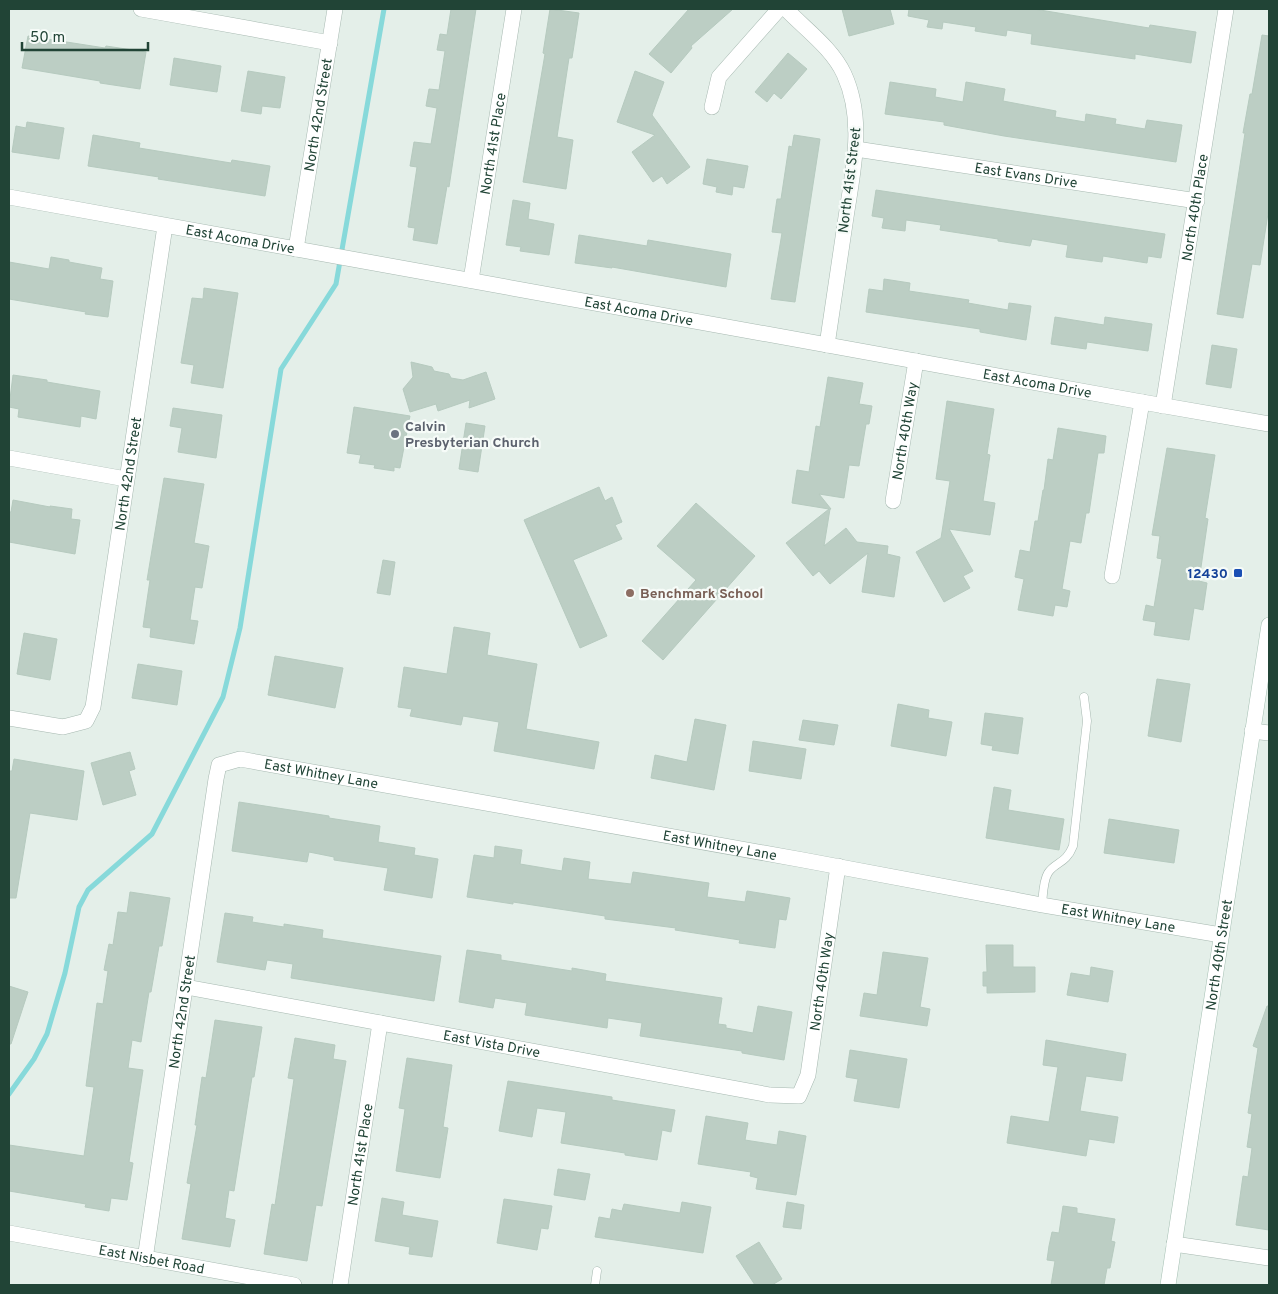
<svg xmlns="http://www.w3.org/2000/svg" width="1278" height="1294" font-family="Overpass,sans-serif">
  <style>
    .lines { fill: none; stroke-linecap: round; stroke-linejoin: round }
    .stream { stroke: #87d9da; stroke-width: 5 }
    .building { fill: #bccec4; stroke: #b6cabf }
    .service-casing { stroke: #a6b8b0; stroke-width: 9 }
    .minor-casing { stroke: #a6b8b0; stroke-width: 16 }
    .tertiary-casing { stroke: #a6b8b0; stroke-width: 16 }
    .secondary-casing { stroke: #a4bfb2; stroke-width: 16 }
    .service { stroke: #fff; stroke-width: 8 }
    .minor { stroke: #fff; stroke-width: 15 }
    .tertiary { stroke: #fff; stroke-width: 15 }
    .secondary { stroke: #fff; stroke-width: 15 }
    .worship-dot { fill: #6b7280; stroke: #f6fbf8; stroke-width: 2 }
    .transit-dot { fill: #1a4fb4; stroke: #f6fbf8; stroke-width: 2 }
    .education-dot { fill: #8d6e63; stroke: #f6fbf8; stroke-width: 2 }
    .labels { text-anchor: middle; stroke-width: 4.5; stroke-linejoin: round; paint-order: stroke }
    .street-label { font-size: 14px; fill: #214436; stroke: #f6fbf8 }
    .worship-label { font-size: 14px; font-weight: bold; fill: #5b616d; stroke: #f6fbf8; text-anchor: start }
    .transit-label { font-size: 14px; font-weight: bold; fill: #164399; stroke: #f6fbf8; text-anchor: end }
    .education-label { font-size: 14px; font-weight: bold; fill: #785e54; stroke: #f6fbf8; text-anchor: start }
  </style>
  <rect width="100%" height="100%" fill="#e4efe9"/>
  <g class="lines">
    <!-- stream -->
    <path class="stream" d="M9,1094L34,1059L47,1034L65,973L79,907L88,890L152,834L223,697L240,628L281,369L336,284L384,9"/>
  </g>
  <!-- building -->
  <path class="building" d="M451,9H476L449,187L447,186L437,244L413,240L415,228L408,227L417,167L410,166L414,142L431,144L437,108L426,106L429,89L439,90L445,51L437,50L440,34L447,35Z
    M550,9L579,13L572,58H569L557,137L573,140L566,189L523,182L545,54L543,53Z
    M689,9H733L691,46L692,48L671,73L649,54Z
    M842,9H890L894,24L849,36Z
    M909,9H1034L1149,28L1150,25L1196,32L1191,63L1135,54V59L1031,44L1032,34L1007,30L1006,36L975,31L976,27L943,22L942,29L927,27L929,20L908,16Z
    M1262,35L1269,36V207L1260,265L1252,264L1243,318L1217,314L1245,133H1243L1250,94H1252Z
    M28,36L105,48L106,46L146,52L140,89L100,83V81L22,68Z
    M788,53L807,69L781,99L774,93L767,102L755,92Z
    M174,58L221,66L217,92L170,85Z
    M248,71L285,77L280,108L262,106L261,114L241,111Z
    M635,71L664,82L652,115L690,167L667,184L662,176L653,182L632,152L655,135L617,122Z
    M890,82L936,89L935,97L963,102L966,82L1005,89L1003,101L1056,111L1055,117L1085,122L1086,114L1116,119L1115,124L1145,129L1147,120L1182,125L1176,162L1004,136L944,125V122L885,114Z
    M27,122L64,128L59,159L12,152L16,126L26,128Z
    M93,135L140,143L139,148L231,163L232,160L270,166L265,196L158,179L159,177L88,166Z
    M794,135L820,139L795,302L771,299L782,233L772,232L777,199H781L789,146L792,147Z
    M707,159L748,166L744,188L733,186L732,195L716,192L717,187L703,184Z
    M876,190L1165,234L1161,258L1148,256L1147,263L1103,256L1102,262L1066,257L1068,245L1032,239L1030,246L998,241V239L940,230L941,225L906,220L905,231L882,228L884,218L872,216Z
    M513,200L530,203L528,219L554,224L549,255L520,251L521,247L506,245Z
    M579,235L647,246L648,240L731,254L726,287L612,267V268L575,263Z
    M51,257L69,260V262L102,268L100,279L113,281L108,317L85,314L86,312L9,299V262L49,269Z
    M884,279L910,283L909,291L969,300L968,303L1008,310L1009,303L1031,306L1026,340L980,332V329L866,312L869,289L883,291Z
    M204,288L238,293L223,388L191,383L194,365L181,363L192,298L203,299Z
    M1055,317L1104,325L1105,317L1152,324L1148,351L1087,342L1086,349L1051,344Z
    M1212,345L1237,349L1231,388L1206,384Z
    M411,362L432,367L434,371L449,374L451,378L463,380L486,372L495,399L469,408L470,400L438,411L436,404L410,412L403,389L413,377Z
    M13,375L47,380V382L100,391L96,419L81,416L80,427L18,417L19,409L9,407Z
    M828,377L863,383L859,404L872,406L869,424H866L859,466L849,465L844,498L819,494L831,509H830L824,546L846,528L857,542L888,546L887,554L900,557L894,597L862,592L868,553L830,584L819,571L813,576L786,543L829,509L792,503L797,470L809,472L816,426L820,427Z
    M947,401L994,409L987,454L990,455L983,501L995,503L990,535L949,529L973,571L963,576L970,588L944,602L916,552L941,538L950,481L936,479Z
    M354,407L410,416L400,468L394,467V471L374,468L375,465L359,463L361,455L347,453Z
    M173,408L222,415L216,458L178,452L182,428L170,426Z
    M466,423L485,426L478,472L459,469Z
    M1058,428L1106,436L1104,453H1098L1089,513H1086L1081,543L1070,541L1062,589L1070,591L1067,607L1055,605L1053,616L1018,610L1024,579L1015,577L1020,550L1030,552L1035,521H1038L1043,490H1044L1048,459L1053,460Z
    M1167,448L1215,455L1205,518L1208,519L1199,581L1207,583L1203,610L1194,608L1189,640L1154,635L1156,622L1143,620L1146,605L1154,607L1162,559L1157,558L1160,536L1152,535Z
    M164,478L204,484L194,543L209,546L202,588L195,587L190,620L198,621L194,644L150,637L151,628L143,627L150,580H147Z
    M599,487L605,501L612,497L622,522L615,525L622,539L573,560L607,636L580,648L524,520Z
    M13,500L50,507V506L72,509L71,519L80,520L75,554L9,542V512H11Z
    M696,503L755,556L663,660L642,641L696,580L657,546Z
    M383,560L395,562L390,595L377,593Z
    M454,627L490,633L487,655L537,664L526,729L599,742L594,769L494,751L499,722L463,716L461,725L410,716L412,709L398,707L404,667L447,674Z
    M24,633L57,639L50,680L17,674Z
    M275,656L343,668L335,708L268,695Z
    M138,664L182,671L177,705L132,698Z
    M1157,679L1190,684L1181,742L1148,736Z
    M898,704L929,710L928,718L952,722L946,756L891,746Z
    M985,713L1023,718L1018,754L992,750L993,746L981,744Z
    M695,719L726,725L714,790L651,778L655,755L687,762Z
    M803,720L838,725L834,745L799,740Z
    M753,741L806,749L801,779L749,771Z
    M130,752L135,769L129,771L136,795L103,805L91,763Z
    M14,759L84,771L77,820L30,813L16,898H9V771H12Z
    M994,787L1011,790L1008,810L1064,819L1059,850L986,838Z
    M239,802L329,816V818L380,826L378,842L415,848L414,855L438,859L432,898L384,890L388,868L334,860V857L309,852L307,862L232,851Z
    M1109,819L1179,830L1174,863L1104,853Z
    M495,846L522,850L520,864L562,871L564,858L590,862L588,879L631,884L633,872L709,883L707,897L745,902L747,891L790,898L786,920L779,919L775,948L739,943L740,940L675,930L676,928L605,919V916L513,902V904L467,897L474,855L494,858Z
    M130,892L170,898L162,946H159L151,992H149L141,1042L132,1040L128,1068L143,1070L129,1162L133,1163L127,1200L111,1198L109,1211L85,1207L86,1204L9,1191V1145L84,1156L94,1087L86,1086L97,1003L103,1004L108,971L104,970L109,944L113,945L118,912L127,913Z
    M225,913L253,917L252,922L284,927V924L323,930L322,938L441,956L434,1001L291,978L293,964L267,960L265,970L217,962Z
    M986,945H1013V967H1035V992L987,993V986H983V972H987Z
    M467,950L501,955V960L572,971V968L606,974L605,981L722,998L718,1024L726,1025V1028L753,1033L758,1006L792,1012L784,1060L742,1053V1051L640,1036L642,1023L608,1018L607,1028L525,1015L527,1003L495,998L493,1008L459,1002Z
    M883,952L928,958L920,1007L930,1009L927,1026L860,1016L864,993L877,995Z
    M1091,967L1113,971L1108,1002L1067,995L1071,973L1090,976Z
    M9,986L28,992L11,1044H9Z
    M1267,1006H1269V1230L1236,1225L1243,1176L1248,1177L1252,1148L1247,1147L1252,1114L1248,1113L1258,1048L1253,1046Z
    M215,1020L262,1027L254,1077H252L234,1191L229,1190L225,1218L235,1220L230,1247L182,1239L191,1184L187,1183L197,1125H195L202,1077L206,1078Z
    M295,1038L335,1045L333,1059L346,1061L322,1206L316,1205L307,1261L264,1254L272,1204L275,1205L294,1079L288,1078Z
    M1046,1040L1126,1054L1122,1081L1086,1076L1080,1111L1118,1117L1114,1143L1089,1139L1086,1156L1007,1143L1011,1116L1049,1122L1058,1067L1043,1065Z
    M850,1050L907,1059L899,1108L854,1101L858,1079L846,1077Z
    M407,1058L452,1065L443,1127L448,1128L440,1178L396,1171L405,1109L399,1108Z
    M508,1081L612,1097V1100L675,1110L671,1132L662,1130L657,1160L625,1155V1153L561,1143L566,1112L537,1108L532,1137L499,1131Z
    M706,1116L748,1123L745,1140L777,1145L779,1131L806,1136L796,1195L756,1189L758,1178L750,1176L751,1172L698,1164Z
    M558,1169L590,1174L585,1200L554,1195Z
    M382,1198L404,1202L402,1215L438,1221L432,1257L409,1254L410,1247L375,1241Z
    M504,1199L552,1206L548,1229L541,1228L537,1250L497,1243Z
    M682,1202L711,1207L703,1253L595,1237L599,1217L610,1219L612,1209L622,1211L624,1204L680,1213Z
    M787,1202L804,1205L801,1229L783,1227Z
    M1063,1206L1077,1208V1213L1115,1219L1111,1241L1115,1242L1110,1268H1107L1104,1285H1051L1055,1261L1047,1260L1049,1246L1052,1232L1059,1233Z
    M759,1242L782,1279L772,1285H755L736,1256Z"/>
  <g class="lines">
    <defs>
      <path id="service" d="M1042,905C1043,895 1043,881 1048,873C1055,862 1066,864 1073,846L1087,721L1084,697
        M595,1285L597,1271"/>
      <g id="minor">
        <path d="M141,9L330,43"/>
        <path d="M786,9C805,29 832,48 844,74C866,122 852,174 845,224C839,264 833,304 827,345"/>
        <path d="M712,107L719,77L779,9"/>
        <path id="s1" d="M856,149L1197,201"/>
        <path id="s2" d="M296,249L335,9"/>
        <path id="s3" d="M471,280L514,9"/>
        <path id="s4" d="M1163,406L1226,9"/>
        <path d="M9,458L126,479"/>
        <path id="s5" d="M893,501L916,361"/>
        <path d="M1112,576L1142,402"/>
        <path id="s6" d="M9,718L63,727L86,721L93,707L165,226"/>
        <path d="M1252,731L1269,733"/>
        <path id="s7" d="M186,987L770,1095L799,1096L808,1075L838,866"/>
        <path id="s8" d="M9,1233L294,1285"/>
        <path d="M1174,1244L1269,1258"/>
        <path id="s9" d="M145,1259L216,779L219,765L240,759L803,860L1042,905L1221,935"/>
        <path id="s10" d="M340,1285L380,1023"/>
      </g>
      <g id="tertiary">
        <path id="s11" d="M9,197L1142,402L1269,424"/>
      </g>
      <g id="secondary">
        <path id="s12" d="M1168,1285L1269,625"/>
      </g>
    </defs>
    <!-- service casing -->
    <use href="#service" class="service-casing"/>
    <!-- minor casing -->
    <use href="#minor" class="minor-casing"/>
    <!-- tertiary casing -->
    <use href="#tertiary" class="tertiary-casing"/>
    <!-- secondary casing -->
    <use href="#secondary" class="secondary-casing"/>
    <!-- service -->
    <use href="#service" class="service"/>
    <!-- minor -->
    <use href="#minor" class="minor"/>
    <!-- tertiary -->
    <use href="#tertiary" class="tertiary"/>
    <!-- secondary -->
    <use href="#secondary" class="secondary"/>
  </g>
  <!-- markers -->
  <circle class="worship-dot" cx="395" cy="434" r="5"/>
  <rect class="transit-dot" x="1233" y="568" width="10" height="10" rx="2.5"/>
  <circle class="education-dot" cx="630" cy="593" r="5"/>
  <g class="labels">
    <!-- street labels -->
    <g class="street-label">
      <text dy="5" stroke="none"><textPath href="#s2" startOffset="136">North 42nd Street</textPath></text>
      <text dy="5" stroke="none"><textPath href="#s3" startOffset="138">North 41st Place</textPath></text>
      <text dy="5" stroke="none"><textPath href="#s1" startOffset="172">East Evans Drive</textPath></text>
      <text transform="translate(849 180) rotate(-83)" y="5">North 41st Street</text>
      <text dy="5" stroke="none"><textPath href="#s4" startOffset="201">North 40th Place</textPath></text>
      <text dy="5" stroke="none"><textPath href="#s11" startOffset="235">East Acoma Drive</textPath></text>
      <text dy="5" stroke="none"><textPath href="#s11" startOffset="640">East Acoma Drive</textPath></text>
      <text dy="5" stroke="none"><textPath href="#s11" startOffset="1045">East Acoma Drive</textPath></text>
      <text dy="5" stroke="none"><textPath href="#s5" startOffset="71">North 40th Way</textPath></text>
      <text dy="5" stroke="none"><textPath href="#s6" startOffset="330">North 42nd Street</textPath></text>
      <text dy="5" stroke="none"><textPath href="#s9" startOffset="604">East Whitney Lane</textPath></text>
      <text dy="5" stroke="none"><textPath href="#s9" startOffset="1009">East Whitney Lane</textPath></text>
      <text dy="5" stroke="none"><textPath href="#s9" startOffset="1414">East Whitney Lane</textPath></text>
      <text dy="5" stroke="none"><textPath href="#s12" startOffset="334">North 40th Street</textPath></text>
      <text dy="5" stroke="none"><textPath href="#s7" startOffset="740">North 40th Way</textPath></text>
      <text dy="5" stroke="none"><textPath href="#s9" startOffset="250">North 42nd Street</textPath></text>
      <text dy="5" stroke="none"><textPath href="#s7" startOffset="311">East Vista Drive</textPath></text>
      <text dy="5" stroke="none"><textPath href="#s10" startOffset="132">North 41st Place</textPath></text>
      <text dy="5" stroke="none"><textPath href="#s8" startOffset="145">East Nisbet Road</textPath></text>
    </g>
    <!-- worship labels -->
    <g class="worship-label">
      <text x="405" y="431">Calvin<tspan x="405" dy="16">Presbyterian Church</tspan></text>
    </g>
    <!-- transit labels -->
    <g class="transit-label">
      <text x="1228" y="578">12430</text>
    </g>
    <!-- education labels -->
    <g class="education-label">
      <text x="640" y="598">Benchmark School</text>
    </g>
  </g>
  <!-- border -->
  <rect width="1278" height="1294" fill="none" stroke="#214436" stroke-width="20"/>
  <!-- scale -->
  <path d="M22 42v8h126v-8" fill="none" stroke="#214436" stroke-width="2.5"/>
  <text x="30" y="42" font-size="15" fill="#214436" stroke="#f6fbf8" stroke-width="4" paint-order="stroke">50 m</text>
</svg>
